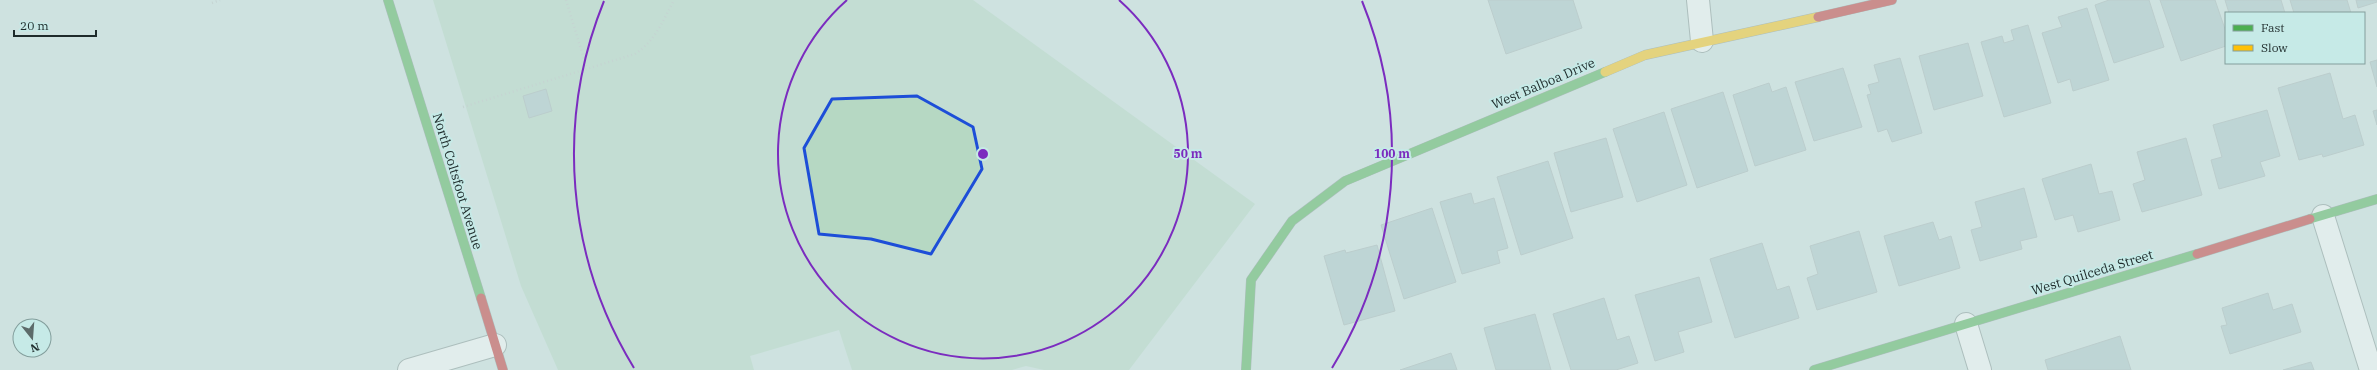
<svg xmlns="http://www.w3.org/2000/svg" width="2377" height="370" font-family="'IBM Plex Serif',serif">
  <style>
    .green { fill: #b6d8c3 }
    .building { fill: #aac6c8; stroke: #a5b4b5 }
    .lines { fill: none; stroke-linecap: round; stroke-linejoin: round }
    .street-casing { stroke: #859493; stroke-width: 24 }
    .fast-casing { stroke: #859493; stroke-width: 10 }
    .slow-casing { stroke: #859493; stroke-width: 10 }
    .jam-casing { stroke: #859493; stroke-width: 10 }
    .path { stroke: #bbc3c2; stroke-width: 2.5; stroke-dasharray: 1 3; stroke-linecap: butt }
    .street { stroke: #f8fbfa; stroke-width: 22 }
    .fast { stroke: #4caf50; stroke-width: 9 }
    .slow { stroke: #ffc107; stroke-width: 9 }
    .jam { stroke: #c62828; stroke-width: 9 }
    .marked { fill: none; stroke: #1d4ed8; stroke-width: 3; stroke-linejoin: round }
    .ring { fill: none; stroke: #7b2cbf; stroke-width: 2 }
    .labels { text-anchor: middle; stroke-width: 4; stroke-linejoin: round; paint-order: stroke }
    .street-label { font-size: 13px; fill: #1e2b2b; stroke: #c6eae7 }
    .centre { fill: #7b2cbf; stroke: #c6eae7; stroke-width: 2 }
    .ring-label { font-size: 12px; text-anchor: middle; font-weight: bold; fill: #7b2cbf; stroke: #c6eae7; stroke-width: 4; stroke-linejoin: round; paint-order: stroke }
  </style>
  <rect width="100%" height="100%" fill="#cee2e0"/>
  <!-- green -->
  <path class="green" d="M433,0H973L1255,204L1129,370H1044L1026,366L1012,370H852L839,330L750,356L754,370H558L521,286Z"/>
  <!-- building -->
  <path class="building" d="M1488,0H1573L1582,28L1506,54Z
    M2109,0H2149L2164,47L2114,63L2095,5Z
    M2160,0H2215L2226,32V46L2181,61Z
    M2225,0H2281L2285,13H2229Z
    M2290,0H2347L2351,13H2294Z
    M2356,0H2377V2L2358,8Z
    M2087,8L2109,80L2073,91L2070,79L2058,83L2042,33L2062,27L2058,17Z
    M2028,25L2051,103L2004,117L1981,42L2002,36L2004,43L2014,40L2011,30Z
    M1968,43L1983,96L1934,110L1919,56Z
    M1900,58L1922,133L1892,142L1887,129L1878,132L1867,95L1871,94L1868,85L1879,82L1874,65Z
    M2377,60V87L2370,62Z
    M1843,68L1862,127L1814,141L1795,82Z
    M2330,73L2343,119L2355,115L2364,145L2323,157L2322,154L2299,160L2278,88Z
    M1769,83L1772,92L1786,87L1806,150L1755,166L1733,95Z
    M546,89L552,111L529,118L523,96Z
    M1723,92L1748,171L1697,188L1671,109Z
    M2267,110L2280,156L2260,162L2265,176L2219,189L2211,160L2222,157L2213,125Z
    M2377,110V125L2373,111Z
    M1664,112L1687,185L1637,202L1613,129Z
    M1606,138L1623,197L1571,212L1554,153Z
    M2186,138L2202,195L2142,212L2133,184L2145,180L2137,152Z
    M1548,161L1573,238L1521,255L1497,177Z
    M2091,164L2099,194L2112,191L2120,220L2078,232L2073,215L2055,220L2042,179Z
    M2024,188L2037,237L2020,241L2022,249L1980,261L1971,230L1982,227L1975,202Z
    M1471,193L1474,204L1494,198L1508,248L1497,251L1500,263L1462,274L1440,202Z
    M1432,208L1456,282L1404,299L1381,225Z
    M1933,222L1939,240L1951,236L1960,268L1899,286L1884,236Z
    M1859,231L1877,292L1817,310L1807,278L1818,274L1810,246Z
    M1762,243L1777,290L1789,286L1799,318L1735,338L1710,259Z
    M1377,245L1395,311L1344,325L1324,256L1345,250L1346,253Z
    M1699,277L1712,322L1678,332L1684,352L1655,361L1635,295Z
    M2268,293L2273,310L2292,304L2301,332L2230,354L2221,326L2227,325L2222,308Z
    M1604,298L1617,340L1629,336L1638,363L1616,370H1571L1553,314Z
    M1535,314L1551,370H1496L1484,328Z
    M2120,336L2131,370H2048L2045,360Z
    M1451,353L1457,370H1400Z
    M2311,362L2314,370H2283Z"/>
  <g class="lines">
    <defs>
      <path id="street" d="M1698,0L1702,41
        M2323,216L2371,370
        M1966,324L1980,370
        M409,370L495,345"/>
      <path id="fast" d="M388,0L481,298
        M2310,219L2377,199
        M1246,370L1251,280L1292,221L1345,181L1605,72
        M1814,370L2197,254"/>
      <path id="slow" d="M1605,72L1645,55L1818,17"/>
      <path id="jam" d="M1818,17L1892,0
        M2197,254L2310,219
        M481,298L503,370"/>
    </defs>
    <!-- street casing -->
    <use href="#street" class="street-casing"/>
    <!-- fast casing -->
    <use href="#fast" class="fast-casing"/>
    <!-- slow casing -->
    <use href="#slow" class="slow-casing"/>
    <!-- jam casing -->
    <use href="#jam" class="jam-casing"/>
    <!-- path -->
    <path class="path" d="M566,0L587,69
      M212,3L220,0
      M463,107L635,54C655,41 663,21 674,0"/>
    <!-- street -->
    <use href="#street" class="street"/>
    <!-- fast -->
    <use href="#fast" class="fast"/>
    <!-- slow -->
    <use href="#slow" class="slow"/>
    <!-- jam -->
    <use href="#jam" class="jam"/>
  </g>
  <!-- marked area -->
  <path d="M0 0H2377V370H0ZM917,96L973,127L982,169L931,254L871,239L819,234L804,148L832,99Z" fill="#cee2e0" fill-opacity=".55" fill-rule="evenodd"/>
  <path class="marked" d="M917,96L973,127L982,169L931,254L871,239L819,234L804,148L832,99Z"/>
  <!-- distance rings -->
  <g class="ring">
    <path d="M1119 0A205 205 0 1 1 847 0"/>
    <path d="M634 368A409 409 0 0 1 604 1M1362 1A409 409 0 0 1 1332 368"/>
  </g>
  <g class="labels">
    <!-- street labels -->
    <g class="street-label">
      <text transform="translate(1543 83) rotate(-23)" y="5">West Balboa Drive</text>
      <text transform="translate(458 181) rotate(73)" y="5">North Coltsfoot Avenue</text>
      <text transform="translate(2092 272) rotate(-17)" y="5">West Quilceda Street</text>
    </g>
  </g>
  <circle cx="983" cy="154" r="6" class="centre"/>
  <g class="ring-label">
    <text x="1188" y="158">50 m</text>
    <text x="1392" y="158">100 m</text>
  </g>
  <!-- legend -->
  <rect x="2225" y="12" width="140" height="52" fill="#c6eae7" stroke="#839e9c"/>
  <rect x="2233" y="25" width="20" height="6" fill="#4caf50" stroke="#839e9c"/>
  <text x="2261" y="32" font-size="12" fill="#1e2b2b">Fast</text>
  <rect x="2233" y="45" width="20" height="6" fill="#ffc107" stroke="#839e9c"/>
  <text x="2261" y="52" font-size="12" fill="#1e2b2b">Slow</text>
  <!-- north arrow -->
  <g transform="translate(32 338) rotate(163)"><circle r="19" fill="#c6eae7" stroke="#839e9c"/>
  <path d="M0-3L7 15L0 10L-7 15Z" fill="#5c6b6a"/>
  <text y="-6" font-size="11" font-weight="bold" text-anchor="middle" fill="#1e2b2b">N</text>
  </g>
  <!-- scale -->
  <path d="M14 30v6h82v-6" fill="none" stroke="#1e2b2b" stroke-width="2"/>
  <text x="20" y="30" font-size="12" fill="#1e2b2b" stroke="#c6eae7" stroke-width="3" paint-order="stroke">20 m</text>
</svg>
